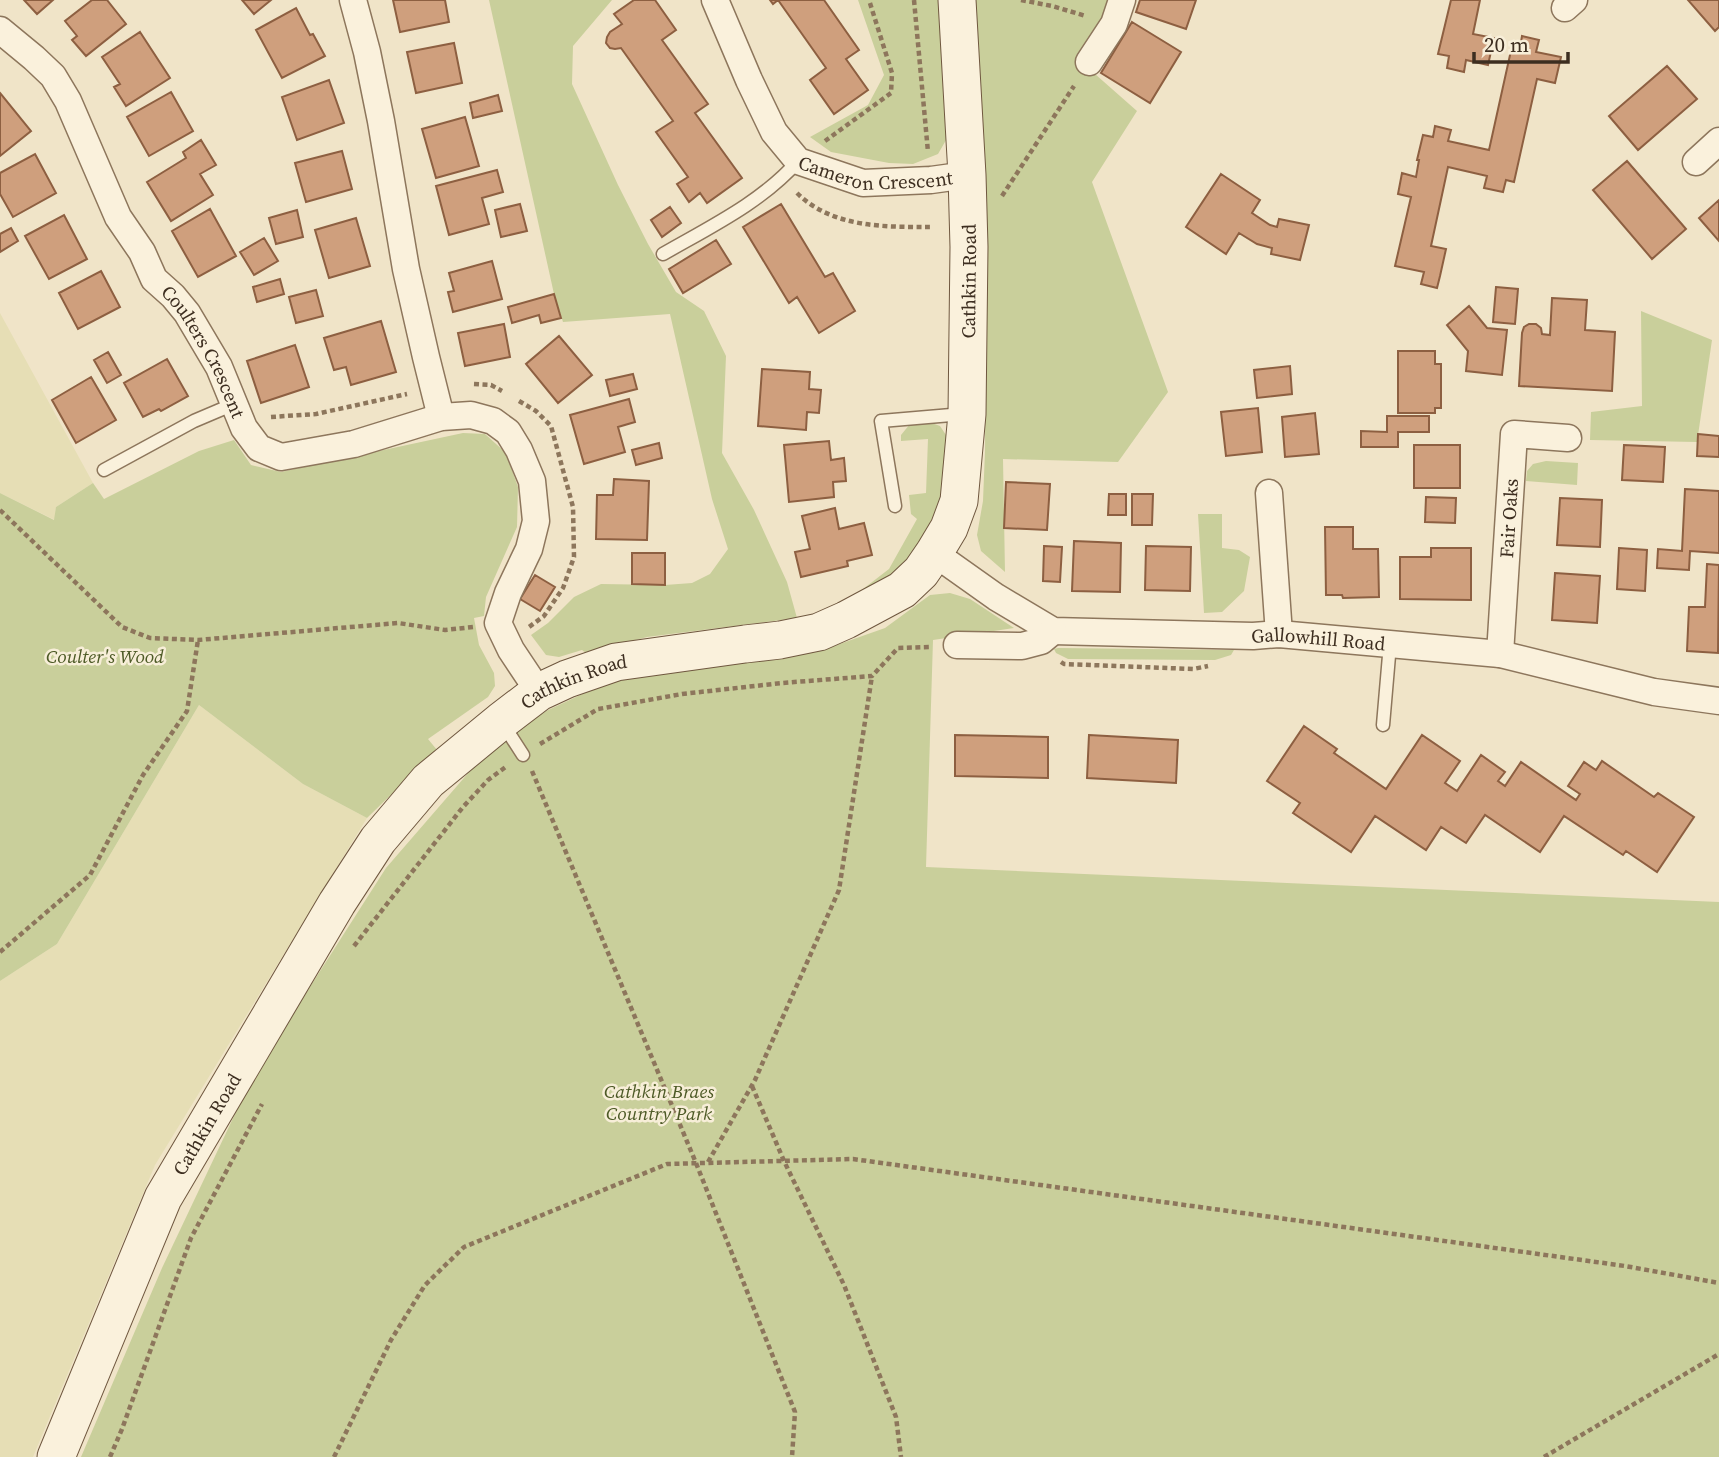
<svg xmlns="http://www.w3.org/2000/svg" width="1719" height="1457" font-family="'Source Serif 4',serif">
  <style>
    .farmland { fill: #e6deb5 }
    .green { fill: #c9cf9b }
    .building { fill: #cf9f7d; stroke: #8d5f41; stroke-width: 2 }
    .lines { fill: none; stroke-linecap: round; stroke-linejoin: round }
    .lane-casing { stroke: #8d765c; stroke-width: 15 }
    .street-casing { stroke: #8d765c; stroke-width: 29 }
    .secondary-casing { stroke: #6f573f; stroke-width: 39 }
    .path { stroke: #8d765c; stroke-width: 4.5; stroke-dasharray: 5 3.5; stroke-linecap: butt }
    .lane { stroke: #faf1dc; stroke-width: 12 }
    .street { stroke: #faf1dc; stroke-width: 26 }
    .secondary { stroke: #faf1dc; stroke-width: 37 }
    .labels { text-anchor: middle; stroke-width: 5; stroke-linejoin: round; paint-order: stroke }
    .street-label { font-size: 19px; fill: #3d2e20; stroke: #f7eed8 }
    .park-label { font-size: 19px; font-style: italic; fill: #4d5a26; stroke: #f7eed8 }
  </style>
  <rect width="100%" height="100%" fill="#f0e4c8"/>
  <!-- farmland -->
  <path class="farmland" d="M0,313L93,483L56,507L55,520L0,493Z
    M199,705L303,784L367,818L155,1165L33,1457H0V981L57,944Z"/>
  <!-- green -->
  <path class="green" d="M489,0H612L573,46L572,84L618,185L648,244L676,292L704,311L726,356L722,453L754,510L787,582L797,618L647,637L586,653L582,650L559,657L546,655L531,635L548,623L574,597L601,584L665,585L692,583L710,574L728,549L712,499L670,314L563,322L554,294Z
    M858,0H938L949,135L938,154L913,164L889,163L831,152L810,137L868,105L884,75Z
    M968,0H1114L1080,64L1095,74L1137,111L1092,182L1168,392L1118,462L1003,459L1005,572L981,551L977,535L983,501L985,451L986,240Z
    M1641,311L1712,340L1697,442L1590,440L1591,412L1642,406Z
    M929,422L940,426L950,441L940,508L905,564L875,589L850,599L889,569L917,519L911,514L909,495L926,493L928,439L901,441V435L910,424Z
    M463,433L485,434L506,453L518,487L517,527L486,597L484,616L474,618L479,645L494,673L495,686L488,697L428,739L437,750L367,818L303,784L199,705L57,944L0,981V493L54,520L56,507L93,483L104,499L199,451L234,440L251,465L281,472Z
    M1546,461L1578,463L1577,485L1526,481L1527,471L1533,464Z
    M1198,514H1222V548L1239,550L1250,557L1244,591L1222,612L1204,613Z
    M950,593L970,599L1014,628L933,640L926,867L1719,902V1457H81L162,1268L253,1076L386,868L489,749L546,711L604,684L639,675L817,652L885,628L930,595Z
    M1058,648L1234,650L1231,655L1215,660L1068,659L1056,653L1054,649Z"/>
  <!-- building -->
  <path class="building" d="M24,0H53L37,14Z
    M92,0H107L126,24L86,56L72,40L77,36L65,21Z
    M242,0H271L254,14Z
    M393,0H445L449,22L400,32Z
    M634,0H655L676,30L662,40L708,104L695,113L742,178L707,203L700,193L689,202L677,184L688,177L656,132L673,121L621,48L615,49L610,48L606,43L607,37L610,32L622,24L614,14Z
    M770,0H824L859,50L846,59L868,90L834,114L810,80L826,68L778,0L773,4Z
    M1140,0H1196L1186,29L1136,12Z
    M1451,0H1480L1473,34L1494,38L1488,65L1466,60L1464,72L1447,68L1449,56L1438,54Z
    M1688,0H1719V27L1715,31Z
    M296,8L310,35L313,34L325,56L282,78L256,30Z
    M1132,22L1181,52L1150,103L1101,73Z
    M140,32L170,78L126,106L114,87L120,84L102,57Z
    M1522,36L1539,40L1536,52L1561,57L1555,83L1537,79L1514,182L1506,180L1503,192L1484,188L1487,176L1448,167L1431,246L1446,249L1440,276L1437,288L1421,284L1424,272L1395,266L1411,197L1398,194L1402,173L1416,177L1419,160H1417L1423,135L1433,137L1435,126L1451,130L1448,141L1489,150L1512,46L1520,48Z
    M454,43L462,83L416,93L407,52Z
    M1667,66L1697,99L1638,150L1609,116Z
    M329,80L344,123L297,140L282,97Z
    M171,92L193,131L149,156L127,117Z
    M0,93L31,131L0,156Z
    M498,95L502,111L473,118L470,103Z
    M465,117L479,166L436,178L422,129Z
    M201,140L216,165L200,174L213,195L171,221L147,182L186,158L183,152Z
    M342,151L352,189L306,202L295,163Z
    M35,154L56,193L13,217L0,194V173Z
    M1627,161L1686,229L1652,259L1593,190Z
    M497,170L503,192L482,198L489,224L449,235L436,186Z
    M1221,174L1260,200L1252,213L1270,225L1277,227L1279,219L1309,225L1300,260L1271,254L1272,248L1257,244L1239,233L1226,254L1186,227Z
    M1719,200V241L1699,218Z
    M520,204L527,231L501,237L495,210Z
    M781,204L825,277L833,273L855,311L819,333L797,297L789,303L743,227Z
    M670,207L681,223L662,237L651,220Z
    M210,209L236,256L198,277L172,231Z
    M297,210L303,237L276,244L269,218Z
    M64,215L87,259L49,279L25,236Z
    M356,218L370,266L329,278L315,230Z
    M11,228L18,241L0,252V234Z
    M264,238L278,261L254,275L240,252Z
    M716,240L731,264L683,293L669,269Z
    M492,261L502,299L453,312L448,292L454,291L449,273Z
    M101,271L120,307L78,329L59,293Z
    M280,279L284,294L257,302L253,287Z
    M1496,287L1518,289L1515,324L1493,322Z
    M316,290L323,316L296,323L289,297Z
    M554,294L561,318L541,323L539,315L512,323L508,307Z
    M1552,298L1587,300L1585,330L1615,332L1612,391L1519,386L1522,333L1524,327L1529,324H1536L1541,328L1542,334L1550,335Z
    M1469,306L1487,328L1507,330L1502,375L1466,371L1468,351L1447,325Z
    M381,321L396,372L351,385L346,367L334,370L324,338Z
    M504,324L510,357L465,366L458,333Z
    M559,336L592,375L558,403L526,364Z
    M295,345L309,387L261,403L247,361Z
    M1398,351H1435V364H1441V408H1435V413H1398Z
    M108,352L121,375L107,383L94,360Z
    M167,359L188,396L161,411L159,409L143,417L124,383Z
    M1290,366L1292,394L1257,398L1254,370Z
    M762,369L810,372L809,389L821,390L819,413L807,412L806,430L758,426Z
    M633,374L637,389L610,396L606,380Z
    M91,377L116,420L76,443L52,400Z
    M629,399L635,422L618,427L625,452L584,464L570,415Z
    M1258,408L1262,452L1226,456L1221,412Z
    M1315,413L1319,454L1285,457L1282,417Z
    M1387,416H1429V432H1398V447H1361V431L1387,432Z
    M1698,434L1719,436V457L1697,456Z
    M829,441L831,460L844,458L846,481L833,482L834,497L789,502L784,445Z
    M659,443L662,458L636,465L632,450Z
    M1414,445H1460V488H1414Z
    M1624,445L1665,447L1663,482L1622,480Z
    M614,479L649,481L647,540L596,539L597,495H613Z
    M1006,482L1050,484L1047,530L1004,528Z
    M1685,489L1719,491V553L1690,551L1689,570L1657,568L1658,549L1682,551Z
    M1109,494H1126V515H1108Z
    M1132,494H1153L1152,525H1132Z
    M1426,497L1456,498L1455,523L1425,522Z
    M1560,498L1602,500L1600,547L1557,545Z
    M835,508L839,529L864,523L872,555L847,561L848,566L801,577L795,552L810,549L802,516Z
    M1325,527H1353V549H1378L1379,597L1343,598L1342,595H1326Z
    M1074,541L1121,543L1120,592L1072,591Z
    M1044,546L1062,547L1060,582L1043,581Z
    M1146,546L1191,547L1190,591L1145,590Z
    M1431,548H1471V600L1400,599V557H1431Z
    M1619,548L1647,550L1645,591L1617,589Z
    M632,553H665V585L632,584Z
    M1707,564L1719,565L1718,653L1687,651L1689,607H1705Z
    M1555,573L1600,576L1597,623L1552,620Z
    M535,575L555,587L540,611L520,599Z
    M1304,726L1337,749L1334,753L1386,789L1422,735L1460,761L1445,783L1457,791L1481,755L1505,772L1498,781L1505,786L1521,762L1576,800L1580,794L1568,786L1584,762L1596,770L1602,761L1654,797L1658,793L1694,817L1657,872L1626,851L1623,855L1564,816L1540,852L1485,815L1466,843L1441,827L1426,850L1375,816L1351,852L1293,813L1300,803L1267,781Z
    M955,735L1048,737V778L955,776Z
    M1089,735L1178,740L1176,783L1087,778Z"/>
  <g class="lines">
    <defs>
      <path id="lane" d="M663,254C710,227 762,202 798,161
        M104,470L194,421L234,404
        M895,506L881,421L963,414
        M503,724L523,755
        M1383,725L1390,644"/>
      <g id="street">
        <path d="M353,0L367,52L381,121L406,269L426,357L441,417"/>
        <path id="s1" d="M715,0L749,80L774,132L798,161L863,183L931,180L967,175"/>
        <path d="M1565,8L1574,0"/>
        <path id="s2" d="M0,30L34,58L53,76L68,101L118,217L142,252L154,279L173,296L187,313L219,367L244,428L259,448L281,457L354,444L441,417L471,415L493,421L508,432L519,450L532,481L536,521L529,549L508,593L498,623L511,650L539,692"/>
        <path d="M1089,62L1114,24L1122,0"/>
        <path d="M1696,162L1719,141"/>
        <path d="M1269,493L1279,634"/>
        <path id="s3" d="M934,553L996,597L1053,631L1253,636L1279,634L1500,654L1654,692L1719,701"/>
        <path d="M957,645L1022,646L1041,641L1053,631"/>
        <path id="s4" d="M1500,654L1514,434L1568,438"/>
      </g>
      <g id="secondary">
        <path id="s5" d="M56,1457L163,1198L337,903L378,840L428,781L501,721L539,692L567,679L616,662L745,644L780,640L819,632L846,620L902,590L921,572L934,553L949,528L959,501L967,414L969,247L967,175L957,0"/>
      </g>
    </defs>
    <!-- lane casing -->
    <use href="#lane" class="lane-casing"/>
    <!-- street casing -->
    <use href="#street" class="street-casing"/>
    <!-- secondary casing -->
    <use href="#secondary" class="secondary-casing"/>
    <!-- path -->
    <path class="path" d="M914,0L928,152
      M1021,0L1052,6L1086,16
      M825,141L891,93L892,73L869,0
      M797,193C832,228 885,227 931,227
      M1002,196L1074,86
      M474,384L491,385L502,391
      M519,401L536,411L551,426L573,507L574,557L563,588L544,616L529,627
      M271,417L316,414L407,394
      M0,510L122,627L150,638L198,640L398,623L445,630L473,627
      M1061,662L1064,664L1193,669L1208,666
      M540,744L598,709L604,708L682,694L782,683L872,676L898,648L931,647
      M532,771L696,1163L795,1412L792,1457
      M354,946L463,807L488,780L507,766
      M0,952L90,875L143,775L187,711L198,640
      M752,1086L784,1161L844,1285L896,1417L901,1457
      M708,1162L755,1080L839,890L872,676
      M110,1457L122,1429L191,1238L262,1104
      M334,1457L391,1340L425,1285L464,1247L667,1164L853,1159L1625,1266L1719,1283
      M1544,1457L1719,1354"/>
    <!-- lane -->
    <use href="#lane" class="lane"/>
    <!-- street -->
    <use href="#street" class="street"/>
    <!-- secondary -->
    <use href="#secondary" class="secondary"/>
  </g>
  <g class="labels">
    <!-- street labels -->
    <g class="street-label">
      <text dy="7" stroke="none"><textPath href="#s1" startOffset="262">Cameron Crescent</textPath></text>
      <text dy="7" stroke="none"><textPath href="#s5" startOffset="1626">Cathkin Road</textPath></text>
      <text dy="7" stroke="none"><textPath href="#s2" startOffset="387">Coulters Crescent</textPath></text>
      <text dy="7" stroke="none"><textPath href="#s4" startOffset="136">Fair Oaks</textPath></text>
      <text dy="7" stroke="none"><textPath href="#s3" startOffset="408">Gallowhill Road</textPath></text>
      <text dy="7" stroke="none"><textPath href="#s5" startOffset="954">Cathkin Road</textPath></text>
      <text dy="7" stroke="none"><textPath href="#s5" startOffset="366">Cathkin Road</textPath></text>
    </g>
    <!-- park labels -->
    <g class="park-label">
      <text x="105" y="663">Coulter's Wood</text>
      <text x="659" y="1098">Cathkin Braes<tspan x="659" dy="22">Country Park</tspan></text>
    </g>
  </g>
  <!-- scale -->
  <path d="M1474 52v10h94v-10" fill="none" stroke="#3d2e20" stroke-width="3.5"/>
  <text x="1484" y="52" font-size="21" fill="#3d2e20" stroke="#f7eed8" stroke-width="5" paint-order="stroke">20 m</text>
</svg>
